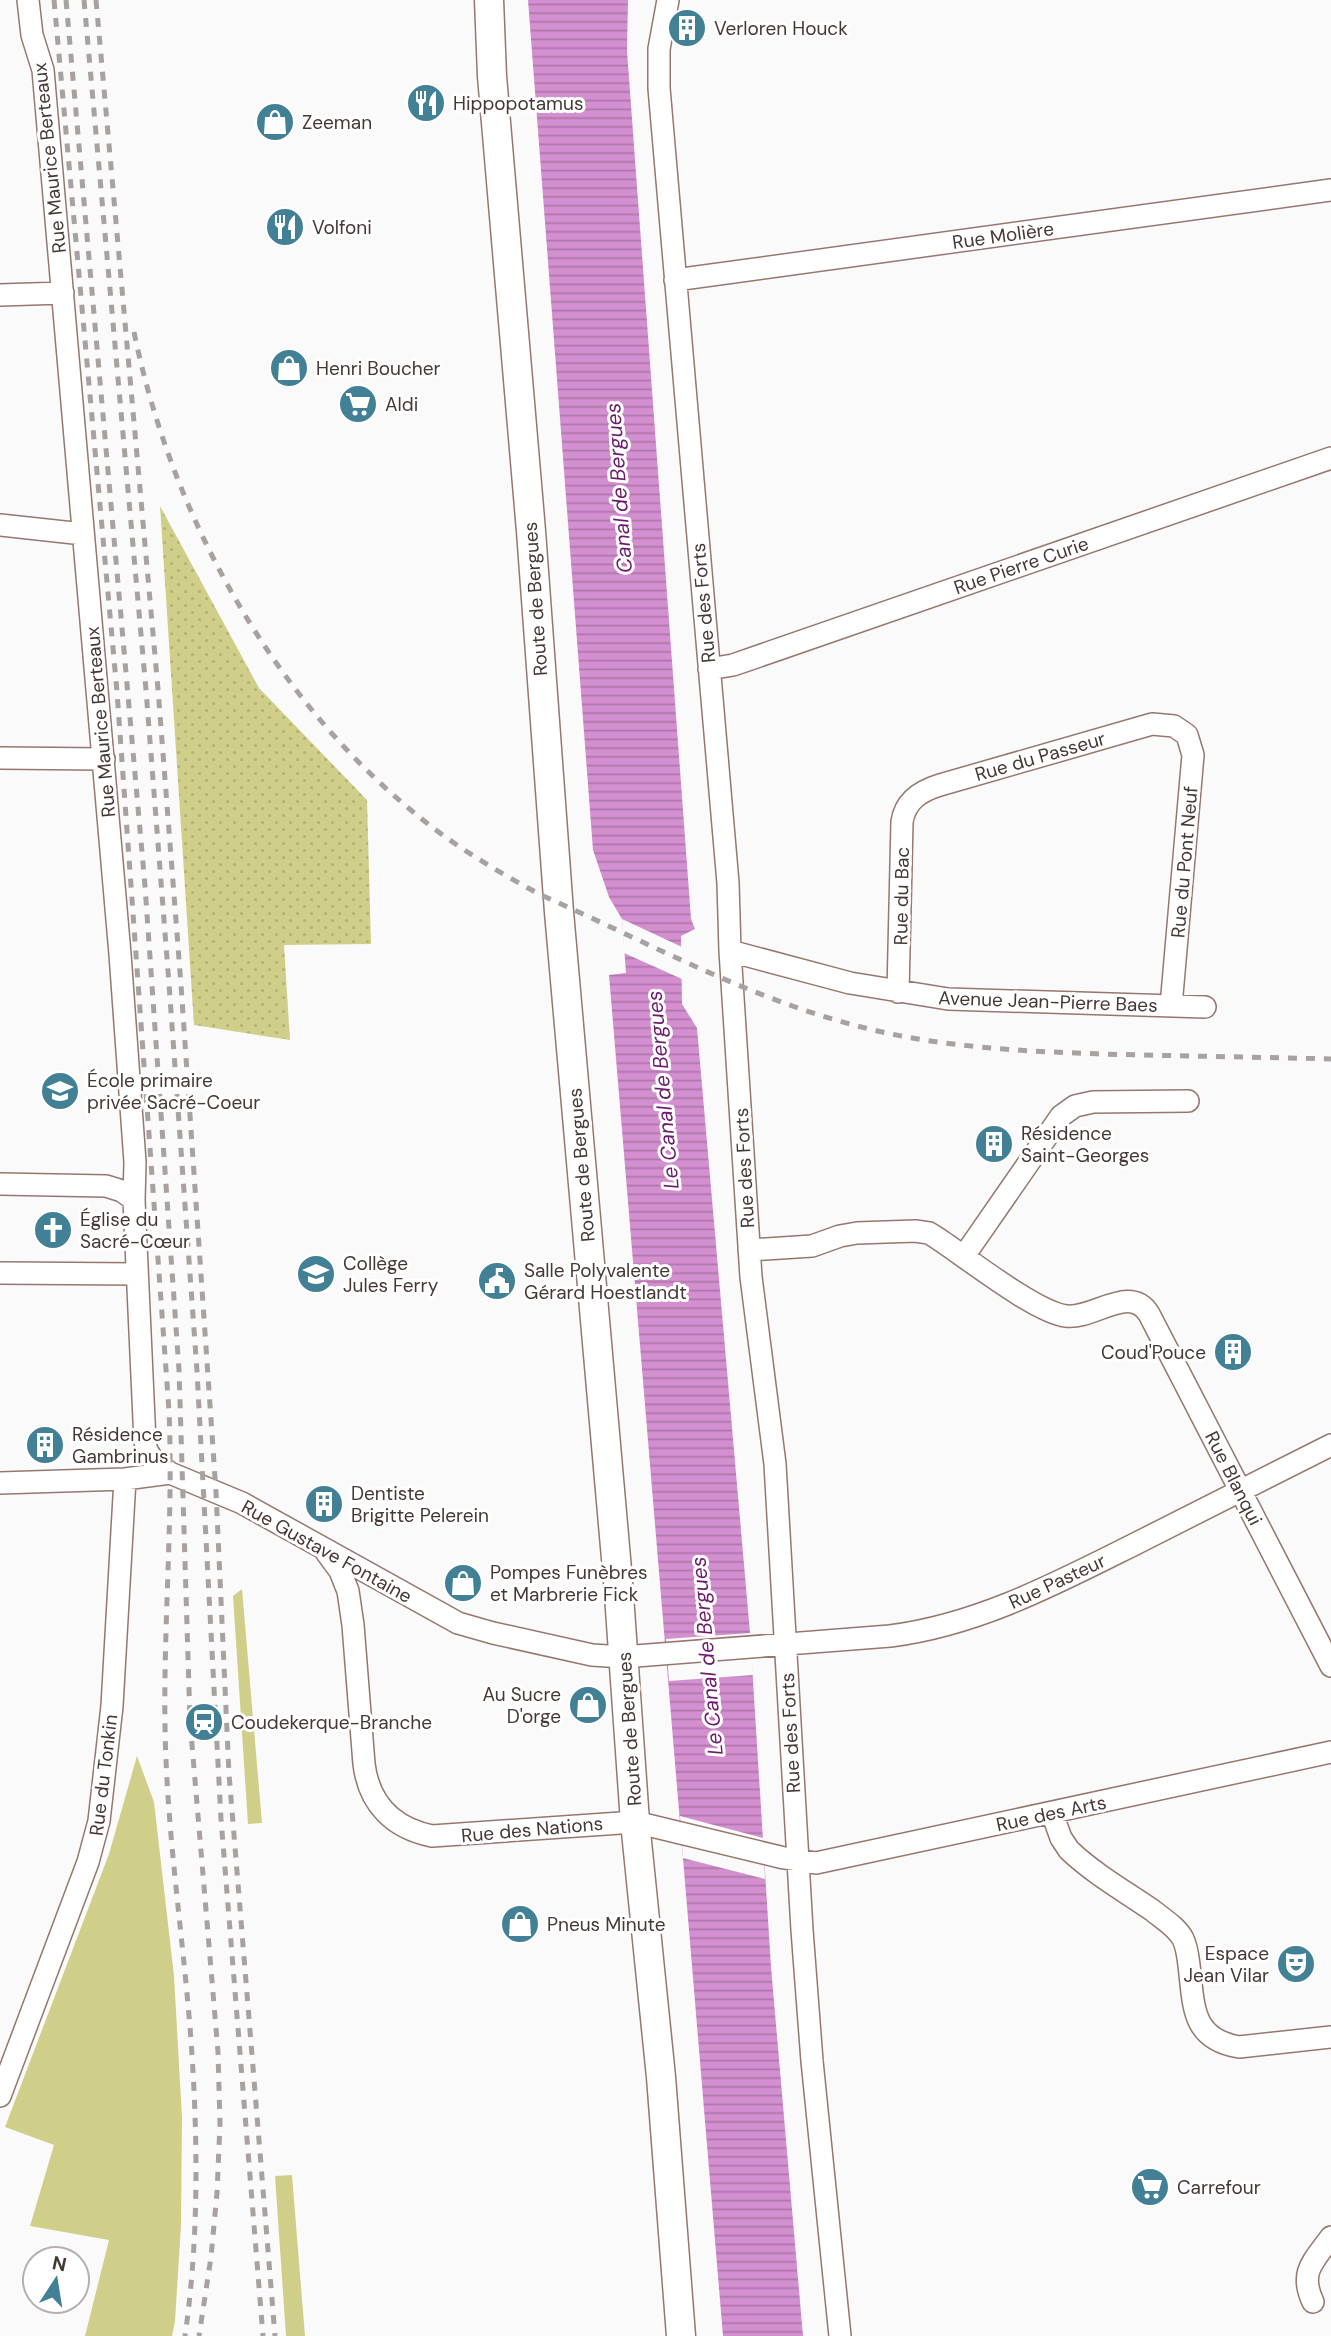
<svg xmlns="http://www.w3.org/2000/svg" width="1331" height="2336" font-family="'DM Sans',sans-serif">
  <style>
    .grass { fill: #d0cf89 }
    .garden { fill: url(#garden-dots) }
    .water { fill: url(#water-rules) }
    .pier { fill: #fafafa }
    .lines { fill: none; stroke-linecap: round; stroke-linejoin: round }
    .minor-casing { stroke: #96776d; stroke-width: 24 }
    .major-casing { stroke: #96776d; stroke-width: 31 }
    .minor { stroke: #fff; stroke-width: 21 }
    .major { stroke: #fff; stroke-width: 28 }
    .rail { stroke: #a7a19f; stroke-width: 5; stroke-dasharray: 9 9; stroke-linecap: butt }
    .labels { text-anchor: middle; stroke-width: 6; stroke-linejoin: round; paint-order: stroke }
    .poi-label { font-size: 19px; fill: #453733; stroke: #fff; text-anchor: start }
    .street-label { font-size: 19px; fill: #453733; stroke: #fff }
    .water-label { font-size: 21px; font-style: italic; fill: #6b1b6b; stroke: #fff }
  </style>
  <defs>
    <pattern id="garden-dots" width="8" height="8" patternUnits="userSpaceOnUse" patternTransform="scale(1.75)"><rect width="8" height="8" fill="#d0cf89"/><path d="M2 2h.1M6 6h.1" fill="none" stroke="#b4b277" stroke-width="1.8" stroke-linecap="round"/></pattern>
    <pattern id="water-rules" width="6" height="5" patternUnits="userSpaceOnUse" patternTransform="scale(1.75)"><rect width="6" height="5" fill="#d38fd0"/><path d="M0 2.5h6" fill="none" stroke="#ad76a9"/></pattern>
  </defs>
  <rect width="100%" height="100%" fill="#fafafa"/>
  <!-- grass -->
  <path class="grass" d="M242,1589L262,1823L248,1824L233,1596Z
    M137,1756L154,1802L174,1976L182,2117L181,2225L175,2321L172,2336H85L109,2240L30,2226L54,2145L5,2127L109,1854Z
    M292,2175L305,2336H286L275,2176Z"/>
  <!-- garden -->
  <path class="garden" d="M160,506L259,688L367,800L371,944L284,945L290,1040L194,1025Z"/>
  <!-- water -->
  <path class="water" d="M528,0H628L627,51L691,919L695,929L681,936L682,1004L697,1028L750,1633L771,1967L803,2336H723L609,975L626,973L622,919L609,897L593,850Z"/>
  <!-- pier -->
  <path class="pier" d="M622,919L682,947V979L624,953Z
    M750,1633L753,1675L669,1681L666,1639Z
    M680,1816L763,1838L765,1879L683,1858Z"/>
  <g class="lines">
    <defs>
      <path id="minor" d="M28,0L32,35L43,70L120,954L135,1162L134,1200L145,1442C147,1458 158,1464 170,1473
        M668,0L659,49V88L728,883L730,951L751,1277L775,1464L802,1930L812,2061L840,2336
        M675,280L1331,190
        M0,295L63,293
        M0,525L83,534
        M709,669L733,665L1331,458
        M0,758L104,759
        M730,951L850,983L948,999L1205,1007
        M898,992L902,822C905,801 920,791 940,785L1152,724L1174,726L1187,735L1193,755L1171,1006
        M0,1184L106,1186L122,1191L134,1200
        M749,1250L812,1246L840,1236L857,1233L915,1231L929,1233L937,1238C966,1257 1035,1312 1066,1316C1093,1320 1130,1283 1149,1314L1331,1666
        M964,1256L1061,1116L1075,1106L1093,1102L1188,1101
        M0,1273L137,1274
        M0,1483L125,1479L170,1473L242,1503L458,1623L493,1633L592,1655L623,1657L890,1636C978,1625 1057,1583 1135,1544C1200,1511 1265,1478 1331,1445
        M326,1552L340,1571L348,1591L353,1625L364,1764C369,1804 393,1828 432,1836L635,1822L784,1858L816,1863L1331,1752
        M1052,1813L1061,1838L1069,1850C1093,1873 1124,1891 1152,1910C1163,1919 1177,1927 1183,1939C1187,1947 1188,1957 1189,1965C1194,2006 1191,2039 1239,2047L1331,2037
        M0,2096L88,1862L99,1821L112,1706L125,1479
        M1313,2302C1299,2272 1313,2262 1331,2237"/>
      <path id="major" d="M489,0L492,76L531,531L559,912L618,1581L635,1822L661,2077L681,2336"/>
    </defs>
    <!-- minor casing -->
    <use href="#minor" class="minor-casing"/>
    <!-- major casing -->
    <use href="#major" class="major-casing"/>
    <!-- minor -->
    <use href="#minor" class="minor"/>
    <!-- major -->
    <use href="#major" class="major"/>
    <!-- rail -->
    <path class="rail" d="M54,0L117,692L169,1411C174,1527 161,1644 166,1760C170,1854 184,1947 191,2040C198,2139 199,2238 185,2336
      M66,0L145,886L179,1370L190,1721L218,2052L220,2124L217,2193L211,2257L199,2336
      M84,0L146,690L169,984L197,1371L221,1819L263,2336
      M96,0L158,689L181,985L216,1492L229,1774L275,2336
      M134,332C171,513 269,693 412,811C451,844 496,871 541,895C643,940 742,995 850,1024C932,1047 1017,1051 1102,1054C1179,1056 1255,1057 1331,1059"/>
  </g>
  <!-- icons -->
  <defs>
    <symbol id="building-disc" viewBox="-11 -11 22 22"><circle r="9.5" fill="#428096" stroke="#fff"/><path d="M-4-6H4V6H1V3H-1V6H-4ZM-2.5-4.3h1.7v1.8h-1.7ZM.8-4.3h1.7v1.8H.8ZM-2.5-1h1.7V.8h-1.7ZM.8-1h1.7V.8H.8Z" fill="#fff"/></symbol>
    <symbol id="restaurant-disc" viewBox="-11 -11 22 22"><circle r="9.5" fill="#428096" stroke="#fff"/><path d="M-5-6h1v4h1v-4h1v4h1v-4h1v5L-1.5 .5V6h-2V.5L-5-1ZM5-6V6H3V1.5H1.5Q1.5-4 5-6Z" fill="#fff"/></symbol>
    <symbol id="shop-disc" viewBox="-11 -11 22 22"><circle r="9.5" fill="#428096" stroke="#fff"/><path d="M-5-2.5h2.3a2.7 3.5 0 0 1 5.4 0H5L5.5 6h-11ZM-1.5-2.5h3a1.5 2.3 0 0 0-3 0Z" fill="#fff"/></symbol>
    <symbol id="supermarket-disc" viewBox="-11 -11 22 22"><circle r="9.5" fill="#428096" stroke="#fff"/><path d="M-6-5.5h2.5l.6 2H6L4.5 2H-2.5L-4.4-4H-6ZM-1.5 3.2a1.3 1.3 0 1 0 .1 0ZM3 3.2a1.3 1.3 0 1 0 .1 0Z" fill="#fff"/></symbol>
    <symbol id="school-disc" viewBox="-11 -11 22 22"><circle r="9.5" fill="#428096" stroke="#fff"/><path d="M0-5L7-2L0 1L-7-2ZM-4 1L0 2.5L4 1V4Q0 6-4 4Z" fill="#fff"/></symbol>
    <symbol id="church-disc" viewBox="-11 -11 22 22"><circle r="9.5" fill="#428096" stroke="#fff"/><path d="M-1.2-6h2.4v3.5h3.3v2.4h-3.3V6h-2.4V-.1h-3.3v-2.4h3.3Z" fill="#fff"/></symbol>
    <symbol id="civic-disc" viewBox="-11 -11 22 22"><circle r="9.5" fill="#428096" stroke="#fff"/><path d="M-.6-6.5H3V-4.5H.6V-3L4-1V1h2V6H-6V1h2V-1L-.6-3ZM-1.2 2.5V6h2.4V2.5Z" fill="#fff"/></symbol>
    <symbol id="station-disc" viewBox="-11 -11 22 22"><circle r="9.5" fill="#428096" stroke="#fff"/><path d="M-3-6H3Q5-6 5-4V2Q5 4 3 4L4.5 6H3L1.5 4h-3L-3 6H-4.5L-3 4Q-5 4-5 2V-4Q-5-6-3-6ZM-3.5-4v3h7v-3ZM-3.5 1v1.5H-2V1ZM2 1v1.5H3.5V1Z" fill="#fff"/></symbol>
    <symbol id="theatre-disc" viewBox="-11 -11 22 22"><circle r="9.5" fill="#428096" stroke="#fff"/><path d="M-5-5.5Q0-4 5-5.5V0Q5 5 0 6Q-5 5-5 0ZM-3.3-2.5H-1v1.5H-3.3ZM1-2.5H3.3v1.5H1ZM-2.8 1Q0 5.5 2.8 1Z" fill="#fff"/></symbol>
  </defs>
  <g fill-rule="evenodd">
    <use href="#building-disc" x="665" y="6" width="44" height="44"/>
    <use href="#restaurant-disc" x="404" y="81" width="44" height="44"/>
    <use href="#shop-disc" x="253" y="100" width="44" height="44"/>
    <use href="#restaurant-disc" x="263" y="205" width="44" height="44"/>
    <use href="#shop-disc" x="267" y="346" width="44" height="44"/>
    <use href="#supermarket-disc" x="336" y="382" width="44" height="44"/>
    <use href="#school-disc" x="38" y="1069" width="44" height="44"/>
    <use href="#building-disc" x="972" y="1122" width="44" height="44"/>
    <use href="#church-disc" x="31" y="1208" width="44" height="44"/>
    <use href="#school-disc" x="294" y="1252" width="44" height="44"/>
    <use href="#civic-disc" x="475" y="1259" width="44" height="44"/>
    <use href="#building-disc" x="1211" y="1330" width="44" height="44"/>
    <use href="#building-disc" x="23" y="1423" width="44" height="44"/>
    <use href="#building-disc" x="302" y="1482" width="44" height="44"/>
    <use href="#shop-disc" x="441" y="1561" width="44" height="44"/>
    <use href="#shop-disc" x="566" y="1683" width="44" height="44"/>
    <use href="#station-disc" x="182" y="1700" width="44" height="44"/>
    <use href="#shop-disc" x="498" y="1902" width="44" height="44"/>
    <use href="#theatre-disc" x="1274" y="1942" width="44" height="44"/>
    <use href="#supermarket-disc" x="1128" y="2165" width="44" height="44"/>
  </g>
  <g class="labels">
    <!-- poi labels -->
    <g class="poi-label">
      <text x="714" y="35">Verloren Houck</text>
      <text x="453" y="110">Hippopotamus</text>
      <text x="302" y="129">Zeeman</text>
      <text x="312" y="234">Volfoni</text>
      <text x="316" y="375">Henri Boucher</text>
      <text x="385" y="411">Aldi</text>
      <text x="87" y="1087">École primaire<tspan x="87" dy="22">privée Sacré-Coeur</tspan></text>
      <text x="1021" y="1140">Résidence<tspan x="1021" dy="22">Saint-Georges</tspan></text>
      <text x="80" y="1226">Église du<tspan x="80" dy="22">Sacré-Cœur</tspan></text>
      <text x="343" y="1270">Collège<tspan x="343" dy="22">Jules Ferry</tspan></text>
      <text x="524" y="1277">Salle Polyvalente<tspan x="524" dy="22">Gérard Hoestlandt</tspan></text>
      <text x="1206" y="1359" text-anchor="end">Coud'Pouce</text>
      <text x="72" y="1441">Résidence<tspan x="72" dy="22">Gambrinus</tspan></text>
      <text x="351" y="1500">Dentiste<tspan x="351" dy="22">Brigitte Pelerein</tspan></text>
      <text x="490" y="1579">Pompes Funèbres<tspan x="490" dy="22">et Marbrerie Fick</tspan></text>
      <text x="561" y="1701" text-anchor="end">Au Sucre<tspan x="561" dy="22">D'orge</tspan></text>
      <text x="231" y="1729">Coudekerque-Branche</text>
      <text x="547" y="1931">Pneus Minute</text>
      <text x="1269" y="1960" text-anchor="end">Espace<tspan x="1269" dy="22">Jean Vilar</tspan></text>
      <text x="1177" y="2194">Carrefour</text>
    </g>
    <!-- street labels -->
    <g class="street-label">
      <text transform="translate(49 158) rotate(-96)" y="7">Rue Maurice Berteaux</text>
      <text transform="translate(1003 235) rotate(-8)" y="7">Rue Molière</text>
      <text transform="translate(1021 565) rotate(-19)" y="7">Rue Pierre Curie</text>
      <text transform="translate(535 599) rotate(-94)" y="7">Route de Bergues</text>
      <text transform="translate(703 603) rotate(-95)" y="7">Rue des Forts</text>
      <text transform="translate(100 722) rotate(-95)" y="7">Rue Maurice Berteaux</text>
      <text transform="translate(1040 756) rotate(-16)" y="7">Rue du Passeur</text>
      <text transform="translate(1184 862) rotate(-85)" y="7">Rue du Pont Neuf</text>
      <text transform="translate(901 896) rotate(-89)" y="7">Rue du Bac</text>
      <text transform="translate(1048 1001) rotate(2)" y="7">Avenue Jean-Pierre Baes</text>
      <text transform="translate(581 1165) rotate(-95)" y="7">Route de Bergues</text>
      <text transform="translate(744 1168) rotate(-93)" y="7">Rue des Forts</text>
      <text transform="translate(1234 1478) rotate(63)" y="7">Rue Blanqui</text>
      <text transform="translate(327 1551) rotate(29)" y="7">Rue Gustave Fontaine</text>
      <text transform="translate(1057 1581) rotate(-25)" y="7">Rue Pasteur</text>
      <text transform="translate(629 1729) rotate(-94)" y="7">Route de Bergues</text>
      <text transform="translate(790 1733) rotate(-93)" y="7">Rue des Forts</text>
      <text transform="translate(103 1775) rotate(-83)" y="7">Rue du Tonkin</text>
      <text transform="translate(1051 1813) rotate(-12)" y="7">Rue des Arts</text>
      <text transform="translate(532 1829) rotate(-5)" y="7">Rue des Nations</text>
    </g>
    <!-- water labels -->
    <g class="water-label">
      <text transform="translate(619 488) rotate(-94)" y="7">Canal de Bergues</text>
      <text transform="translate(663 1090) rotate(-95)" y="7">Le Canal de Bergues</text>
      <text transform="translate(707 1656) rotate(-95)" y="7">Le Canal de Bergues</text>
    </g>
  </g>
  <!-- north arrow -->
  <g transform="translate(56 2280) rotate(12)"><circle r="33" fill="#ffffff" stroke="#b5afad" stroke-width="2"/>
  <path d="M0-5L12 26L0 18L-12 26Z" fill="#428096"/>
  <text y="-10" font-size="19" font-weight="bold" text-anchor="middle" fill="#453733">N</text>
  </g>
</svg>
